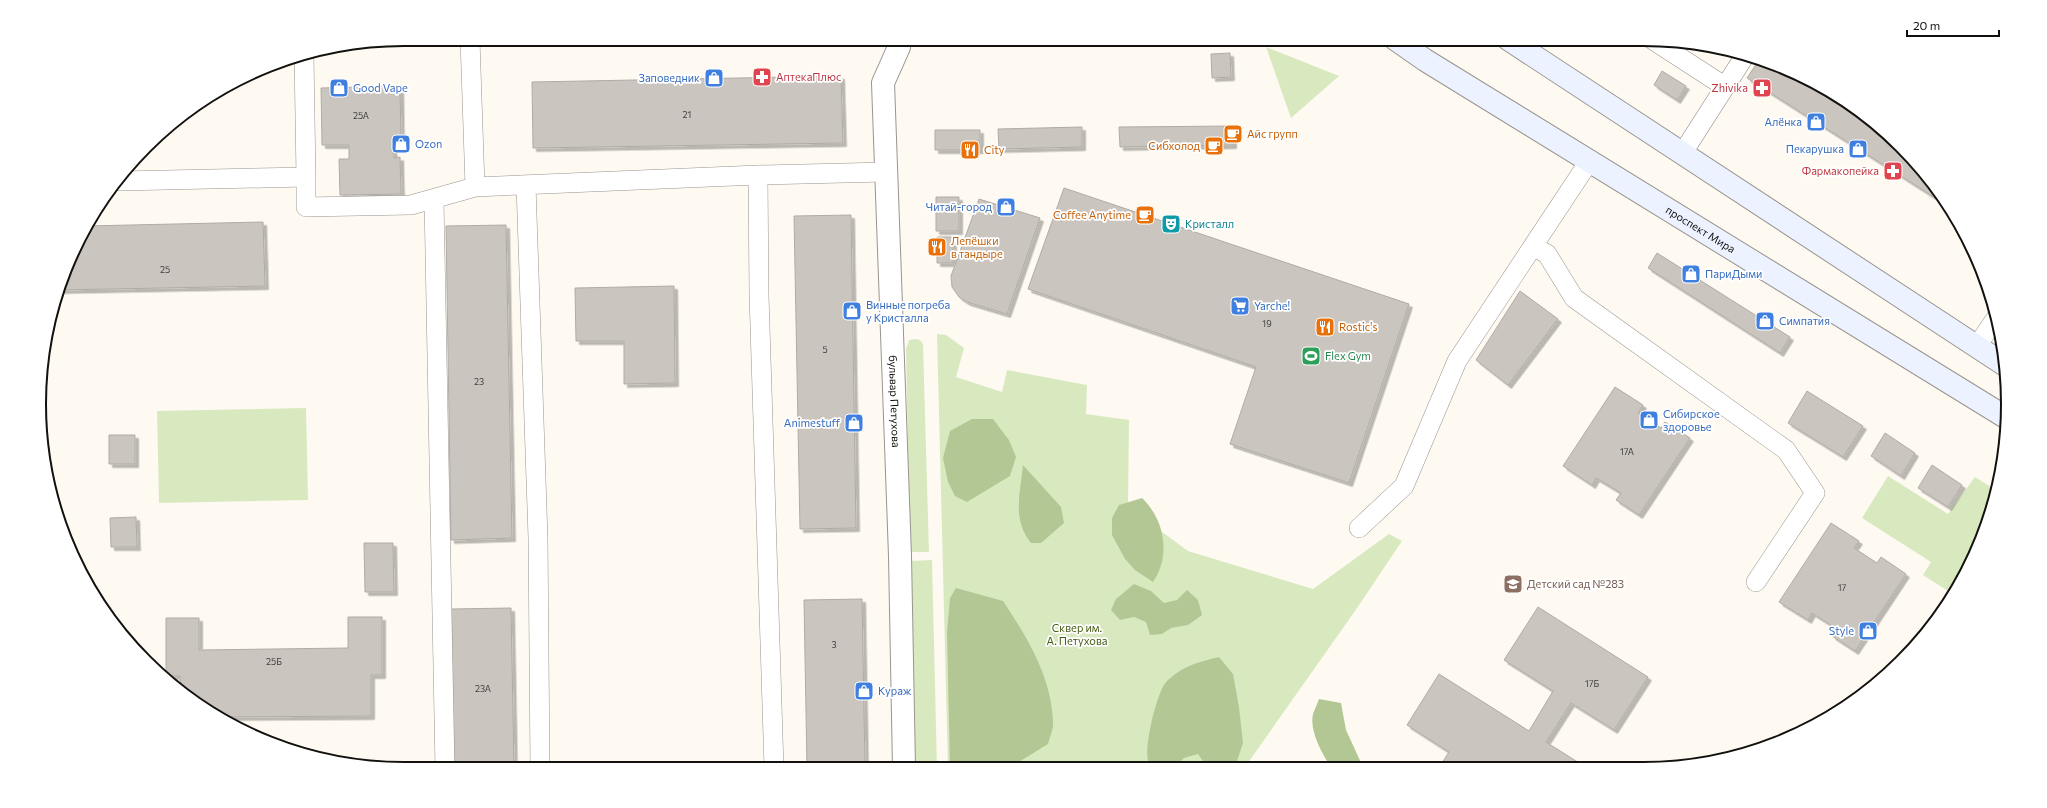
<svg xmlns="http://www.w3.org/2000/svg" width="2047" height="808" font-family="Commissioner,sans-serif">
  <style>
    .green { fill: #d8e9c0 }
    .forest { fill: #b3c795 }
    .building { fill: #cbc5bf; stroke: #b1aba5; filter: url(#shadow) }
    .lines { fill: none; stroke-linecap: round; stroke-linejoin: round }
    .service-casing { stroke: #99948e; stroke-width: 20 }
    .minor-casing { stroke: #99948e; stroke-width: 24 }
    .secondary-casing { stroke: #99948e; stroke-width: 24 }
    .service { stroke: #fff; stroke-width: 19 }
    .minor { stroke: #fff; stroke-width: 22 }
    .secondary { stroke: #ecf2ff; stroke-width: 22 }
    .labels { text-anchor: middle; stroke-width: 3.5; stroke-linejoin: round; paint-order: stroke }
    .number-label { font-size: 9px; fill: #403e3a }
    .health-label { font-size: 11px; fill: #be3a42; stroke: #fff; text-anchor: end }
    .shop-label { font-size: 11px; fill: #366cbe; stroke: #fff; text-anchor: start }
    .food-label { font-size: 11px; fill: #c56008; stroke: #fff; text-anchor: start }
    .culture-label { font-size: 11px; fill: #0d838f; stroke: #fff; text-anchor: start }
    .street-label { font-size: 11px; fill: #12110e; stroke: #fff }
    .leisure-label { font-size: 11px; fill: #27864d; stroke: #fff; text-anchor: start }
    .education-label { font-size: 11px; fill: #785e54; stroke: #fff; text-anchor: start }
    .park-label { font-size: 11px; fill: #455b10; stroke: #fff }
    .rim { fill: none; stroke: #12110e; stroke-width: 2 }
  </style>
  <defs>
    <filter id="shadow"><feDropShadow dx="3.5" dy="3.5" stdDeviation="0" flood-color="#0004"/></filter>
  </defs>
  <rect width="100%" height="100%" fill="#fefaf2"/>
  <!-- green -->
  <path class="green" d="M1266,47L1339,76L1291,118Z
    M937,334L946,335L964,348L956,377L1002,392L1007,370L1087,385L1086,414L1129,420L1128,507L1188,551L1313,589L1389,534L1402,541L1355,611L1245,767L948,768Z
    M916,339L920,340L923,344L929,552H910L906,349L909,340Z
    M306,408L308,500L159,503L157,411Z
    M1888,476L1948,514L1975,477L1997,491L1995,499L1959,587L1943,606L1941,604L1948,591L1923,575L1931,562L1862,518Z
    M932,560L937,768H915L910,561Z"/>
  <!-- forest -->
  <path class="forest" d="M972,419H993L1009,440L1016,457L1010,476L967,502L955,496L948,482L943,458L950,431Z
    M1023,465L1061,507L1064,523L1041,543H1031C1012,519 1020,494 1023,465Z
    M1142,498C1165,520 1171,556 1153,582L1135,570L1125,559L1112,535V518L1119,505Z
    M1134,584L1151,591L1164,603L1177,600L1187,590L1198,600L1202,615L1188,625L1171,628L1162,634L1150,635L1146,622L1134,617L1120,620L1111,610L1116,599Z
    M956,588L1003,601C1027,637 1051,676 1053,721C1054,728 1050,737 1048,744L1009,768H950L947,632L950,598Z
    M1219,657L1233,674L1239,707L1243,743L1235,767H1207L1198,754L1184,758L1175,767H1154C1152,765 1149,763 1148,760C1144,747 1157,690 1167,681C1185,665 1196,663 1219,657Z
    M1319,699L1341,703L1346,730L1363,767H1331C1322,754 1309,730 1313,714C1315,709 1317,704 1319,699Z"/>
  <!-- building -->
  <path class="building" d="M1230,53L1231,77L1212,78L1211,54Z
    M1759,60L1805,77L1865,115L1918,164L1948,206L1747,78Z
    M1662,71L1686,86L1677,100L1654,85Z
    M841,76L843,143L533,148L532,82Z
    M400,86L401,144H393L394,158L400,157L401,194L340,195L339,159H349V145H322L321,88Z
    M1233,126V145L1120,147L1119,127Z
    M1082,127V147L999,149L998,129Z
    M935,130H980V150H935Z
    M1064,188L1409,304L1349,483L1230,444L1256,367L1028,289Z
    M936,197H959V231H936Z
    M979,199L1040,218L1007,314L967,302L959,297L952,287L951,276Z
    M851,215L856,528L800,529L794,216Z
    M263,222L265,286L58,290L86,226Z
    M506,225L512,538L451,540L446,226Z
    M937,237H953V263H937Z
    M1657,253L1790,337L1780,353L1648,268Z
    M674,286L675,383L624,384V341H576L575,288Z
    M1520,291L1558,319L1508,385L1476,360Z
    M1615,387L1643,405L1638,413L1661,428L1665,422L1690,438L1639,515L1616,500L1621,493L1596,478L1592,485L1563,466Z
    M1807,391L1863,426L1843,457L1788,423Z
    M1885,433L1915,453L1901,476L1871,456Z
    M109,435H135V464H109Z
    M1932,465L1962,485L1948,507L1918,488Z
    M136,517L137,547H111L110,518Z
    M1831,523L1859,541L1854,548L1877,563L1881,557L1906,574L1855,651L1832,636L1837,629L1812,613L1808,620L1779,602Z
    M364,543H393L394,592H365Z
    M862,599L865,768H807L804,600Z
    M1538,607L1648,677L1614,730L1571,703L1546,742L1584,766H1440L1449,752L1407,725L1439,674L1529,731L1553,691L1504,660Z
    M511,608L514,769H454L451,609Z
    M348,617H382V675H371V716L219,717L182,694L180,692V676H166V618H199V650L348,648Z"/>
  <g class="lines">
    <defs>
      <path id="service" d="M1653,40L1724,86
        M1682,154L1746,54
        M758,175L759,295L774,768
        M306,177V207L411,205L475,187L470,39
        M121,181L306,177L304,56
        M526,185L538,538L540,769
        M475,187L758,175L885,172
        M434,200L445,769
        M1533,246L1547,254L1574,298L1786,450L1815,493L1756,582
        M1977,346L1996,318
        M1359,528L1404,486L1457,361L1590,160"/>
      <g id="minor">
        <path id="s1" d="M900,39L899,47L883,83L900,556L904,768"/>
      </g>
      <g id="secondary">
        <path id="s2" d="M1395,39L1425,60L2007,418"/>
        <path d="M1508,39L2005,365"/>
      </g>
    </defs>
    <!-- service casing -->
    <use href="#service" class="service-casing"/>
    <!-- minor casing -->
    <use href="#minor" class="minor-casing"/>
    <!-- secondary casing -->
    <use href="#secondary" class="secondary-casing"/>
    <!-- service -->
    <use href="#service" class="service"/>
    <!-- minor -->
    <use href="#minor" class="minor"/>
    <!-- secondary -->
    <use href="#secondary" class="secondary"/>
  </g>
  <!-- icons -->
  <defs>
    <symbol id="pharmacy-square" viewBox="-11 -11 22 22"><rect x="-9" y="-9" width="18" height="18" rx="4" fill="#e0444e" stroke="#fff"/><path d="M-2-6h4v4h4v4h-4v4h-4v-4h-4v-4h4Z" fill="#fff"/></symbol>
    <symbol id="shop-square" viewBox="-11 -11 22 22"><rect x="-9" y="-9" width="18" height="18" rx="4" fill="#3f7fe0" stroke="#fff"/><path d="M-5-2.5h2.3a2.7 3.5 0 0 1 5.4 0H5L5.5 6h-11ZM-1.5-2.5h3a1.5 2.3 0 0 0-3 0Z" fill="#fff"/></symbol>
    <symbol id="cafe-square" viewBox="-11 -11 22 22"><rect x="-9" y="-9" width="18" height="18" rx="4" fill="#e8710a" stroke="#fff"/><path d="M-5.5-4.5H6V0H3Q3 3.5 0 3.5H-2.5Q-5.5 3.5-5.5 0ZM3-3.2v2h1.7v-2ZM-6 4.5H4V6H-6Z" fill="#fff"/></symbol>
    <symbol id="restaurant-square" viewBox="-11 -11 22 22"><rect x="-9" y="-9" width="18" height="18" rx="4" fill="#e8710a" stroke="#fff"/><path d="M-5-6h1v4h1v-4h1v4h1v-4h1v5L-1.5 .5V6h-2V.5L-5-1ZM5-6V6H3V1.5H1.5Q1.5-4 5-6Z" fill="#fff"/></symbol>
    <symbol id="theatre-square" viewBox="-11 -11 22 22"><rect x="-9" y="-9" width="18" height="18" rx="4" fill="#0f9aa8" stroke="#fff"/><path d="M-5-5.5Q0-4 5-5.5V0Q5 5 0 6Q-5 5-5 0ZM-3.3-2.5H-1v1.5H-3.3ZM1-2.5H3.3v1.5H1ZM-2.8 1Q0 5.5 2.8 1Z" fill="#fff"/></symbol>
    <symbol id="supermarket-square" viewBox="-11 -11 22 22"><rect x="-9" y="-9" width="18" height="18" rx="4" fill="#3f7fe0" stroke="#fff"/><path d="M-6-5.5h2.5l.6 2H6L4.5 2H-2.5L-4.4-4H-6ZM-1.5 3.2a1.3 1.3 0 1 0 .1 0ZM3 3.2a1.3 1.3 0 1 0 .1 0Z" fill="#fff"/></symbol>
    <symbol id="stadium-square" viewBox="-11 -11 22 22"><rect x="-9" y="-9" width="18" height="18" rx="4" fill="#2e9e5b" stroke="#fff"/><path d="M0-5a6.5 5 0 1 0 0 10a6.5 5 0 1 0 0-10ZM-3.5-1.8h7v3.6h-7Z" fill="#fff"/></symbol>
    <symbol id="school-square" viewBox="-11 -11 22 22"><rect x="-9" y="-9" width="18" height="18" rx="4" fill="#8d6e63" stroke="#fff"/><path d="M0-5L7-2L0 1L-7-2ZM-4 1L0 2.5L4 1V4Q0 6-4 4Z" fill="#fff"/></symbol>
  </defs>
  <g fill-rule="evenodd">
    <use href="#pharmacy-square" x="751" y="66" width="22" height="22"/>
    <use href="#shop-square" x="703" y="67" width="22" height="22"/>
    <use href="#shop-square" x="328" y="77" width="22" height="22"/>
    <use href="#pharmacy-square" x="1751" y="77" width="22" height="22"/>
    <use href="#shop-square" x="1805" y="111" width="22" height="22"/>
    <use href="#cafe-square" x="1222" y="123" width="22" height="22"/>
    <use href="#shop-square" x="390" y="133" width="22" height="22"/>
    <use href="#cafe-square" x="1203" y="135" width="22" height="22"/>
    <use href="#shop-square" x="1847" y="138" width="22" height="22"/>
    <use href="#restaurant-square" x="959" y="139" width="22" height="22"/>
    <use href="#pharmacy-square" x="1882" y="160" width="22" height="22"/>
    <use href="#shop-square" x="995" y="196" width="22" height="22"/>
    <use href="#cafe-square" x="1134" y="204" width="22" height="22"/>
    <use href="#theatre-square" x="1160" y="213" width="22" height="22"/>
    <use href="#restaurant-square" x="926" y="236" width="22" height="22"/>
    <use href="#shop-square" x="1680" y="263" width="22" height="22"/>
    <use href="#supermarket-square" x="1229" y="295" width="22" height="22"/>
    <use href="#shop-square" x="841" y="300" width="22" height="22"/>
    <use href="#shop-square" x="1754" y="310" width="22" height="22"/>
    <use href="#restaurant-square" x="1314" y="316" width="22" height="22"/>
    <use href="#stadium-square" x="1300" y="345" width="22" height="22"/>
    <use href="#shop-square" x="1638" y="409" width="22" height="22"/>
    <use href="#shop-square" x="843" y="412" width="22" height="22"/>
    <use href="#school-square" x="1502" y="573" width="22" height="22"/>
    <use href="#shop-square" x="1857" y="620" width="22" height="22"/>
    <use href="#shop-square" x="853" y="680" width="22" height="22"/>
  </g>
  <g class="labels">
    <!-- number labels -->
    <g class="number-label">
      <text x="687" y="118">21</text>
      <text x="361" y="119">25А</text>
      <text x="165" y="273">25</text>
      <text x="1267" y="327">19</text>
      <text x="825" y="353">5</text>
      <text x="479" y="385">23</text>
      <text x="1627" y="455">17А</text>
      <text x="1842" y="591">17</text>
      <text x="834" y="648">3</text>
      <text x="274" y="665">25Б</text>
      <text x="1592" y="687">17Б</text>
      <text x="483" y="692">23А</text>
    </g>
    <!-- health labels -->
    <g class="health-label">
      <text x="776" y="81" text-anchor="start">АптекаПлюс</text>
      <text x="1748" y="92">Zhivika</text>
      <text x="1879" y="175">Фармакопейка</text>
    </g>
    <!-- shop labels -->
    <g class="shop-label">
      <text x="700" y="82" text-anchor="end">Заповедник</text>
      <text x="353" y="92">Good Vape</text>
      <text x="1802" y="126" text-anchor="end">Алёнка</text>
      <text x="415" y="148">Ozon</text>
      <text x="1844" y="153" text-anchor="end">Пекарушка</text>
      <text x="992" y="211" text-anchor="end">Читай-город</text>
      <text x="1705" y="278">ПариДыми</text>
      <text x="866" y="309">Винные погреба<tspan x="866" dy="13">у Кристалла</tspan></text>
      <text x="1254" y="310">Yarche!</text>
      <text x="1779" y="325">Симпатия</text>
      <text x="1663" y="418">Сибирское<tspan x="1663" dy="13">здоровье</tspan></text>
      <text x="840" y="427" text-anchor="end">Animestuff</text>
      <text x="1854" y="635" text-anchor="end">Style</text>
      <text x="878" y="695">Кураж</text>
    </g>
    <!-- food labels -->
    <g class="food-label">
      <text x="1247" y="138">Айс групп</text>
      <text x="1200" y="150" text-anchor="end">Сибхолод</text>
      <text x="984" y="154">City</text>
      <text x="1131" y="219" text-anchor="end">Coffee Anytime</text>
      <text x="951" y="245">Лепёшки<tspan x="951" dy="13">в тандыре</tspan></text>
      <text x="1339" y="331">Rostic's</text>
    </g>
    <!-- culture labels -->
    <g class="culture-label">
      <text x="1185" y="228">Кристалл</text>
    </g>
    <!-- street labels -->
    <g class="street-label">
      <text dy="4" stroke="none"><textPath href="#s2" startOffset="360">проспект Мира</textPath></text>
      <text dy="4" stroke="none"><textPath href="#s1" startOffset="366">бульвар Петухова</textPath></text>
    </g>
    <!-- leisure labels -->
    <g class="leisure-label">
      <text x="1325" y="360">Flex Gym</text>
    </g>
    <!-- education labels -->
    <g class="education-label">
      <text x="1527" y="588">Детский сад №283</text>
    </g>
    <!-- park labels -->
    <g class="park-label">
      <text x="1077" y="632">Сквер им.<tspan x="1077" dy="13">А. Петухова</tspan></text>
    </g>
  </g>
  <!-- crop -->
  <path d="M0 0H2047V808H0ZM404 46H1643A358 358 0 0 1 2001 404V404A358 358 0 0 1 1643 762H404A358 358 0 0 1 46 404V404A358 358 0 0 1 404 46Z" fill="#fff" fill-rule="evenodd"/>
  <path class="rim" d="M404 46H1643A358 358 0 0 1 2001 404V404A358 358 0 0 1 1643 762H404A358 358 0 0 1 46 404V404A358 358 0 0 1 404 46Z"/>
  <!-- scale -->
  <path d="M1907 30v6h92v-6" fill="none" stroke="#12110e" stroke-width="2"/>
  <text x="1913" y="30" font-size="12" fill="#12110e" stroke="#ffffff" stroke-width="3" paint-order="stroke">20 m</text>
</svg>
